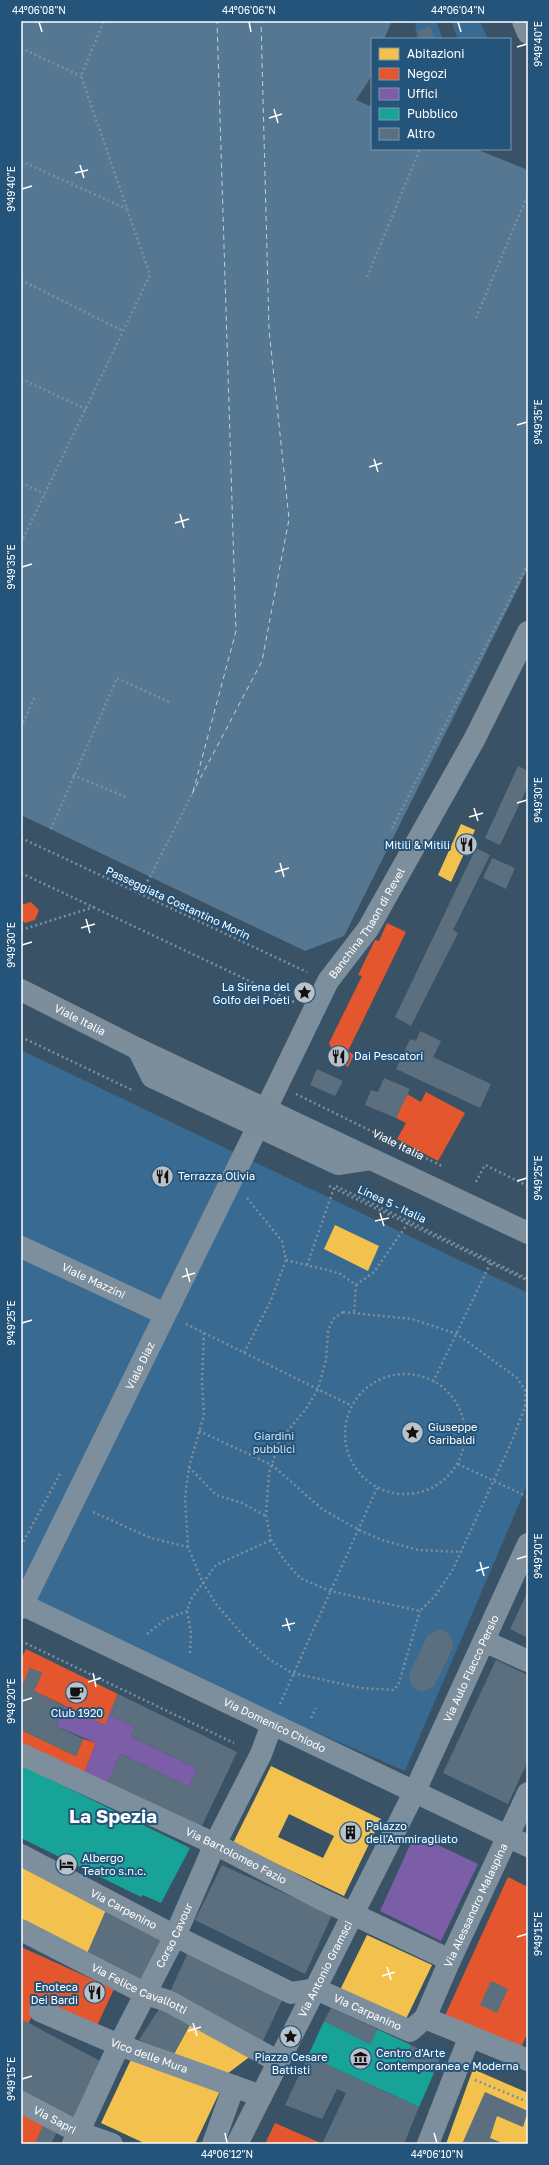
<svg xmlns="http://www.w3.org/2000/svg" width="549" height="2165" font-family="'Golos Text',sans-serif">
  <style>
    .green { fill: #396a91 }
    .water { fill: #567792 }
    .homes { fill: #f2c14e; fill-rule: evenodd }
    .shops { fill: #e4572e }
    .offices { fill: #7b5ea7 }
    .public { fill: #17a398 }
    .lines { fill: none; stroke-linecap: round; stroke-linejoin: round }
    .ferry { stroke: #b4d4ec; stroke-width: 1; stroke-dasharray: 5 4; stroke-linecap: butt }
    .building { fill: #5b6f7f }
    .path { stroke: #7d8f9d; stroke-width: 2.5; stroke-dasharray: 2 3; stroke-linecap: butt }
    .minor { stroke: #7d8f9d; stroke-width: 22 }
    .major { stroke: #7c8e9c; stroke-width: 22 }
    .ticks { fill: none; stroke: #fff; stroke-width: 1.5 }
    .labels { text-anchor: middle; stroke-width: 4; stroke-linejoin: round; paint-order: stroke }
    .poi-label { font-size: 11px; fill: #fff; stroke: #25547a; text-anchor: start }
    .street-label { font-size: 11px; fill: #fff; stroke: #25547a }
    .park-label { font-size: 11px; fill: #cbe2f3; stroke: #25547a }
    .town-label { font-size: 19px; font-weight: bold; fill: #fff; stroke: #25547a }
    .neatline { fill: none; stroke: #fff; stroke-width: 1.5 }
    .ticks-label { font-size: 10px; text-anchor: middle; fill: #fff }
  </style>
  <rect width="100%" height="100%" fill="#395266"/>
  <!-- green -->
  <path class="green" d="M415,21H436L443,39H417Z
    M451,21H480L488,39H458Z
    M21,1050L528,1293V1483L405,1771L263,1709L21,1592Z"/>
  <!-- water -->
  <path class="water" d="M21,21H392L384,39H372L371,77L356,100L372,107V149H476L528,170V568L344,936L305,951L21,815Z"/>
  <!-- homes -->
  <path class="homes" d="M461,824L475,830L451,882L438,875Z
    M335,1225L379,1246L368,1271L324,1249Z
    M271,1766L381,1819L344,1896L233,1843ZM289,1814L334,1836L323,1858L278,1837Z
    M21,1864L107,1908L87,1954L21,1923Z
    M367,1935L432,1965L405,2021L340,1990Z
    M192,2021L252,2055L227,2074L174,2054Z
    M134,2053L221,2089L195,2144H146L101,2123Z
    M473,2069L528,2093V2144H446Z"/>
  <!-- shops -->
  <path class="shops" d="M31,902L39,910L35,920L25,923L21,919V905Z
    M387,923L406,932L348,1051L354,1055L348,1067L337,1062L329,1043L362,976L358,975L375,940L379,941Z
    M426,1092L465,1113L438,1161L397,1139L406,1123L396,1118L407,1094L421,1102Z
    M26,1649L118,1694L105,1725L34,1691L42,1673L30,1668L21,1688V1659Z
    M21,1730L76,1756L83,1739L96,1743L84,1773L21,1743Z
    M508,1877L528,1887V2032L519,2052L443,2020Z
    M21,1947L114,1989L96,2028L40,2000L28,2024L21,2019Z
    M21,2110L45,2122L35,2144H21Z
    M275,2123L323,2144H265Z"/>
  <!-- offices -->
  <path class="offices" d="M64,1706L105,1725L109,1714L135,1727L131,1737L197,1768L189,1787L121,1754L107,1784L84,1773L96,1743L56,1726Z
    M415,1834L478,1864L441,1941L380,1911Z"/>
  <!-- public -->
  <path class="public" d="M21,1765L190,1848L161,1903L143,1895L141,1897L21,1838Z
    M324,2021L370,2044L377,2029L411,2045L405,2060L434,2073L419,2107L308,2056Z"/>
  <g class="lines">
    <!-- ferry -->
    <path class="ferry" d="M193,792L236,631L217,21
      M192,794L262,661L289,519L269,330L261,21"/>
  </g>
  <!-- building -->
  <path class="building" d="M430,26L435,39H420L417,31Z
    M518,766L528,771V786L500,845L485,838Z
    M476,848L490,855L453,930L458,933L411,1026L395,1017Z
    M492,858L515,868L506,889L483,878Z
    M420,1031L441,1041L433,1057L491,1084L480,1108L396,1069L410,1039L416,1041Z
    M317,1069L343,1081L335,1096L310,1085Z
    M384,1078L410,1089L396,1118L365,1105L371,1090L378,1092Z
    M528,1591V1638L510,1629Z
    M440,1629L445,1631L452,1638L453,1648L434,1686L425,1691H419L411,1685L409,1674L428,1635Z
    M496,1660L528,1675V1761L508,1804L443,1773Z
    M30,1668L42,1673L34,1691L64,1706L56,1726L83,1739L76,1756L21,1730V1688Z
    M118,1694L237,1752L201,1828L107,1784L121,1754L189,1787L197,1768L131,1737L135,1727L109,1714Z
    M222,1865L332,1915L305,1974L195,1920Z
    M107,1908L163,1938L146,1982L87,1954Z
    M190,1948L283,1998L262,2043L168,1996Z
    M491,1981L508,1989L497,2013L480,2005Z
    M161,2006L192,2021L174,2054L139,2040Z
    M331,2008L377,2029L370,2044L324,2021Z
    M21,2019L104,2063L75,2125L21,2096Z
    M411,2045L440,2058L434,2073L405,2060Z
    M308,2056L419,2107L404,2144H322L346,2093L337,2089L322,2119L285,2105Z
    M485,2092L528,2111L523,2127L497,2116L490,2138L505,2144H462Z
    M45,2122L59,2128L51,2144H35Z"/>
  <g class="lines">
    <!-- path -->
    <g class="path">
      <path d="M21,48L81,76"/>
      <path d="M21,161L127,209"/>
      <path d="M367,277L420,149"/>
      <path d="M21,280L123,331"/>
      <path d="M476,318L528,194"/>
      <path d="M21,379L86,409"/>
      <path d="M21,483L45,494"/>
      <path d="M21,543L150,275L81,76L104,21"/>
      <path d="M21,727L35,696"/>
      <path d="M73,775L126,797"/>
      <path d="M392,828L528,564"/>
      <path d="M51,829L117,678L169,702"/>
      <path d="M21,838L307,972"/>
      <path d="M21,873L294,1002"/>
      <path d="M139,894L150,877L192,794"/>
      <path d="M21,930L94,907"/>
      <path d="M21,1037L134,1091"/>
      <path id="s1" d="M296,1094L444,1167"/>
      <path d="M476,1182L485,1165L528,1186"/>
      <path d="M329,1186L528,1281"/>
      <path d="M336,1186L528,1279"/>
      <path d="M286,1260L339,1273L356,1285L354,1313"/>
      <path d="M307,1265L334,1188"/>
      <path d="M356,1285L374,1272L408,1223"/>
      <path d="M343,1312L412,1319L457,1334L517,1378L525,1390V1407L511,1443L452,1571L435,1596L420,1611L330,1591L300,1578L284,1560L271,1540L266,1516L269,1473L280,1440L306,1409L318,1389L326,1360L328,1331L333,1319Z"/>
      <path d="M186,1324L352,1406"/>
      <path d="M204,1333L202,1381L204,1415L189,1467L185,1497L188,1547L203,1583L216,1604L241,1633L267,1658L292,1673L361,1688L394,1690L399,1683L420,1611"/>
      <path d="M244,1353L271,1300L286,1260L282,1241L247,1198"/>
      <circle cx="405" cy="1434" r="60"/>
      <path d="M433,1382L491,1262"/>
      <path d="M199,1431L272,1465L322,1509L359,1530L382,1540L418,1550L461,1552"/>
      <path d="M458,1464L528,1497"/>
      <path d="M189,1467L216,1495L242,1503L266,1516"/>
      <path d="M93,1512L151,1538L188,1547"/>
      <path d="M21,1546L61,1472"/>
      <path d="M147,1634L166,1619L187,1611"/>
      <path d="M21,1641L234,1743"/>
      <path d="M190,1653L191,1633L187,1611L191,1599L203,1583L216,1565L271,1540"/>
      <path d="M280,1704L377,1488"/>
      <path d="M311,1718L316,1708"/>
      <path d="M475,2080L528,2102"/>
    </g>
    <!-- minor -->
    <g class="minor">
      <path d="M523,21L528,33"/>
      <path id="s2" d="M266,1109L328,981L368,929L474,740L528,632"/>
      <path id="s3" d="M21,1247L165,1314"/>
      <path id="s4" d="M21,1604L528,1846"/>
      <path id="s5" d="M21,1608L258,1126"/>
      <path d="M484,1641L528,1661"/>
      <path id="s6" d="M21,1754L215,1844L321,1899L450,1960"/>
      <path id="s7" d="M21,1855L175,1936L291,1993L316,1989L410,2031L425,2018L450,1960L528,1793"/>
      <path id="s8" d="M21,1930L146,1994L168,2001L277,2061"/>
      <path id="s9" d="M40,2011L119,2045L261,2096"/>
      <path d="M425,2018L528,2060"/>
      <path id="s10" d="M21,2102L78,2132L112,2144"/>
      <path id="s11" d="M73,2144L119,2045L175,1936L215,1844L261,1754L272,1724"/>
      <path d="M213,2144L234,2086"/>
      <path id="s12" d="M237,2144L414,1793L528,1544"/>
      <path d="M428,2144L469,2038"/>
    </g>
    <!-- major -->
    <g class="major">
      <path id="s13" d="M21,990L138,1049L528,1233"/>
      <path d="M138,1049L152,1077L338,1164L371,1159"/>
    </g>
  </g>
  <!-- ticks -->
  <path class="ticks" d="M39,22L42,32M249,22L251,32M458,22L461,32M517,47L527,44M274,109L278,123M269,118L282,114M80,165L84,178M75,173L88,170M22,189L32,186M517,425L527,422M374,459L378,472M369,467L382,463M180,514L184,528M175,523L189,519M22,567L32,564M517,803L527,800M474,808L478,821M469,817L483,813M280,863L284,877M275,872L289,868M86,919L90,933M81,928L95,924M22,945L32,942M517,1181L527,1178M380,1213L384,1226M375,1221L389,1218M186,1268L190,1282M182,1277L195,1273M22,1323L32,1320M517,1559L527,1556M480,1562L484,1576M476,1571L489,1567M286,1618L290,1631M282,1626L295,1623M93,1673L96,1687M88,1682L101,1678M22,1701L32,1698M517,1937L527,1934M387,1967L391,1980M382,1976L395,1972M193,2023L197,2036M188,2031L201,2027M22,2079L32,2076M225,2133L227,2143M434,2133L437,2143"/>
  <!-- icons -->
  <defs>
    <symbol id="restaurant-disc" viewBox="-11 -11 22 22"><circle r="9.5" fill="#bac2c9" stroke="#25547a"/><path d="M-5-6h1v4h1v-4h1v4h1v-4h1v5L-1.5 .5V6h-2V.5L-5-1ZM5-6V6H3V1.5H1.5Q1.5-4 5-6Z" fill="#111"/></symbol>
    <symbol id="sight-disc" viewBox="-11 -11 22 22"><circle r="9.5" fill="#bac2c9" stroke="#25547a"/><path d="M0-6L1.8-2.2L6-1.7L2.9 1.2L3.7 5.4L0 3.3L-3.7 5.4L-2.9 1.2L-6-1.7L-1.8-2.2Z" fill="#111"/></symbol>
    <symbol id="cafe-disc" viewBox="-11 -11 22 22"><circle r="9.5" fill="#bac2c9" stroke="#25547a"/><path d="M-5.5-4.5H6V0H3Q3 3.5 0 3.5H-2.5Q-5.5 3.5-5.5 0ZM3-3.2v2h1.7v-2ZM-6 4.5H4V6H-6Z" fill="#111"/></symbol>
    <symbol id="building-disc" viewBox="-11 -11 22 22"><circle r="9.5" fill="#bac2c9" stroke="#25547a"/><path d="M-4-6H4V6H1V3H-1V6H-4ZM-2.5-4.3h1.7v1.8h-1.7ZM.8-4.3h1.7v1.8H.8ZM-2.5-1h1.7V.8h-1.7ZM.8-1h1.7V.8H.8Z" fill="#111"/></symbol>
    <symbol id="hotel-disc" viewBox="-11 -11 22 22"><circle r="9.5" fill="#bac2c9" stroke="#25547a"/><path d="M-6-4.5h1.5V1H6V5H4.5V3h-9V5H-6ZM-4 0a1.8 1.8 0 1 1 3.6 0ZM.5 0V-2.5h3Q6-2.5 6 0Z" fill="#111"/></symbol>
    <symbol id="museum-disc" viewBox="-11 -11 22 22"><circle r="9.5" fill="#bac2c9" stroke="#25547a"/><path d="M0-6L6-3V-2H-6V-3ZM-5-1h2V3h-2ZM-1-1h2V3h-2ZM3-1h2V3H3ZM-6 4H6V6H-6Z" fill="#111"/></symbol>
  </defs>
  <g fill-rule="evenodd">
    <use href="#restaurant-disc" x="454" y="832" width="25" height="25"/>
    <use href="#sight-disc" x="292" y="980" width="25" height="25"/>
    <use href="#restaurant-disc" x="326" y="1044" width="25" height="25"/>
    <use href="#restaurant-disc" x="150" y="1164" width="25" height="25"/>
    <use href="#sight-disc" x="400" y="1420" width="25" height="25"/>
    <use href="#cafe-disc" x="64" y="1680" width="25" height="25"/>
    <use href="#building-disc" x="338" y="1820" width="25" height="25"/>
    <use href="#hotel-disc" x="54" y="1852" width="25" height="25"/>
    <use href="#restaurant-disc" x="82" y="1980" width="25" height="25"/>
    <use href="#sight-disc" x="278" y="2024" width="25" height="25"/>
    <use href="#museum-disc" x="348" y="2046" width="25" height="25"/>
  </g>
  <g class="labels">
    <!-- poi labels -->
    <g class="poi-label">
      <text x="450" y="849" text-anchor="end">Mitili &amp; Mitili</text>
      <text x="290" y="991" text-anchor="end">La Sirena del<tspan x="290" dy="13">Golfo dei Poeti</tspan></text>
      <text x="354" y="1060">Dai Pescatori</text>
      <text x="178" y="1180">Terrazza Olivia</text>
      <text x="428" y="1431">Giuseppe<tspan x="428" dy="13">Garibaldi</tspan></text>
      <text x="77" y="1717" text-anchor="middle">Club 1920</text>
      <text x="366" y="1830">Palazzo<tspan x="366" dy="13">dell'Ammiragliato</tspan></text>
      <text x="82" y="1862">Albergo<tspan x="82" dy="13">Teatro s.n.c.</tspan></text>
      <text x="78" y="1991" text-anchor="end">Enoteca<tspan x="78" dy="13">Dei Bardi</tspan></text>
      <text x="376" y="2057">Centro d'Arte<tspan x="376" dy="13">Contemporanea e Moderna</tspan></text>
      <text x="291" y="2061" text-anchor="middle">Piazza Cesare<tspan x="291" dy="13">Battisti</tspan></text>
    </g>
    <!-- street labels -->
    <g class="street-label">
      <text transform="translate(178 903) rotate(25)" y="4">Passeggiata Costantino Morin</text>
      <text dy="4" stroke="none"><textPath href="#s2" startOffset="212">Banchina Thaon di Revel</textPath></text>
      <text dy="4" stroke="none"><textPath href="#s13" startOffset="66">Viale Italia</textPath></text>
      <text dy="4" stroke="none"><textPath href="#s1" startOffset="114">Viale Italia</textPath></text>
      <text transform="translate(392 1204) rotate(25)" y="4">Linea 5 - Italia</text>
      <text dy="4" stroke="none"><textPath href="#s3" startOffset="80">Viale Mazzini</textPath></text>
      <text dy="4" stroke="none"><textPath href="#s5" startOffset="270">Viale Diaz</textPath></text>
      <text dy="4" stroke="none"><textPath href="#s12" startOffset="530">Via Aulo Flacco Persio</textPath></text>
      <text dy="4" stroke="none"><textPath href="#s4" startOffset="281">Via Domenico Chiodo</textPath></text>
      <text dy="4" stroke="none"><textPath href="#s6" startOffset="238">Via Bartolomeo Fazio</textPath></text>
      <text dy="4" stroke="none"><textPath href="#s7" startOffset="575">Via Alessandro Malaspina</textPath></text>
      <text dy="4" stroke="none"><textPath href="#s7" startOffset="116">Via Carpenino</textPath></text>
      <text dy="4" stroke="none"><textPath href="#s11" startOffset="232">Corso Cavour</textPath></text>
      <text dy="4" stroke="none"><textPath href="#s12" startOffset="196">Via Antonio Gramsci</textPath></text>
      <text dy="4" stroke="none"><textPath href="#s8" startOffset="132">Via Felice Cavallotti</textPath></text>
      <text dy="4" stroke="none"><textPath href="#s7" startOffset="385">Via Carpanino</textPath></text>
      <text dy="4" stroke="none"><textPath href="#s9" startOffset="118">Vico delle Mura</textPath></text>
      <text dy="4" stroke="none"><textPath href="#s10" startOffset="38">Via Sapri</textPath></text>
    </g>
    <!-- park labels -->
    <g class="park-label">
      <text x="274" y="1440">Giardini<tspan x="274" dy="13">pubblici</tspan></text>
    </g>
    <!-- town labels -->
    <g class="town-label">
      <text x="113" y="1823">La Spezia</text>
    </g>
  </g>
  <!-- border -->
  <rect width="549" height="2165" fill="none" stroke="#25547a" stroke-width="44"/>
  <!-- legend -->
  <rect x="371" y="38" width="140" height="112" fill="#25547a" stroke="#7c98af"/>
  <rect x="379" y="48" width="20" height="12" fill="#f2c14e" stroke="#7c98af"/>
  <text x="407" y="58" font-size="12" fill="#ffffff">Abitazioni</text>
  <rect x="379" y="68" width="20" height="12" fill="#e4572e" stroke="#7c98af"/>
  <text x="407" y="78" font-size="12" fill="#ffffff">Negozi</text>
  <rect x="379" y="88" width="20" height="12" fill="#7b5ea7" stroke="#7c98af"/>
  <text x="407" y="98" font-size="12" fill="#ffffff">Uffici</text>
  <rect x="379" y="108" width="20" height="12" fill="#17a398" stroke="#7c98af"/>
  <text x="407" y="118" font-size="12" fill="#ffffff">Pubblico</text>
  <rect x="379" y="128" width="20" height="12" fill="#5b6f7f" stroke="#7c98af"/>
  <text x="407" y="138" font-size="12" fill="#ffffff">Altro</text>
  <rect x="22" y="22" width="505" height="2121" class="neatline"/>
  <g class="ticks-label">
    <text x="39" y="14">44°06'08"N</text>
    <text x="249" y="14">44°06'06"N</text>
    <text x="458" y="14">44°06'04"N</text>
    <text transform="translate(538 44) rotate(-90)" y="4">9°49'40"E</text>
    <text transform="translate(11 189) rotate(-90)" y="4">9°49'40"E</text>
    <text transform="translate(538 422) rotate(-90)" y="4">9°49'35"E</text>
    <text transform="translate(11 567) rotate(-90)" y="4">9°49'35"E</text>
    <text transform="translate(538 800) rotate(-90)" y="4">9°49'30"E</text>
    <text transform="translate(11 945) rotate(-90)" y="4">9°49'30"E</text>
    <text transform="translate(538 1178) rotate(-90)" y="4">9°49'25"E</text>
    <text transform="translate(11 1323) rotate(-90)" y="4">9°49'25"E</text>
    <text transform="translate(538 1556) rotate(-90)" y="4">9°49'20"E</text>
    <text transform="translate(11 1701) rotate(-90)" y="4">9°49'20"E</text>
    <text transform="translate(538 1934) rotate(-90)" y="4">9°49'15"E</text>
    <text transform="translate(11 2079) rotate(-90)" y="4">9°49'15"E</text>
    <text x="227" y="2158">44°06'12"N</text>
    <text x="437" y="2158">44°06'10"N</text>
  </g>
</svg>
